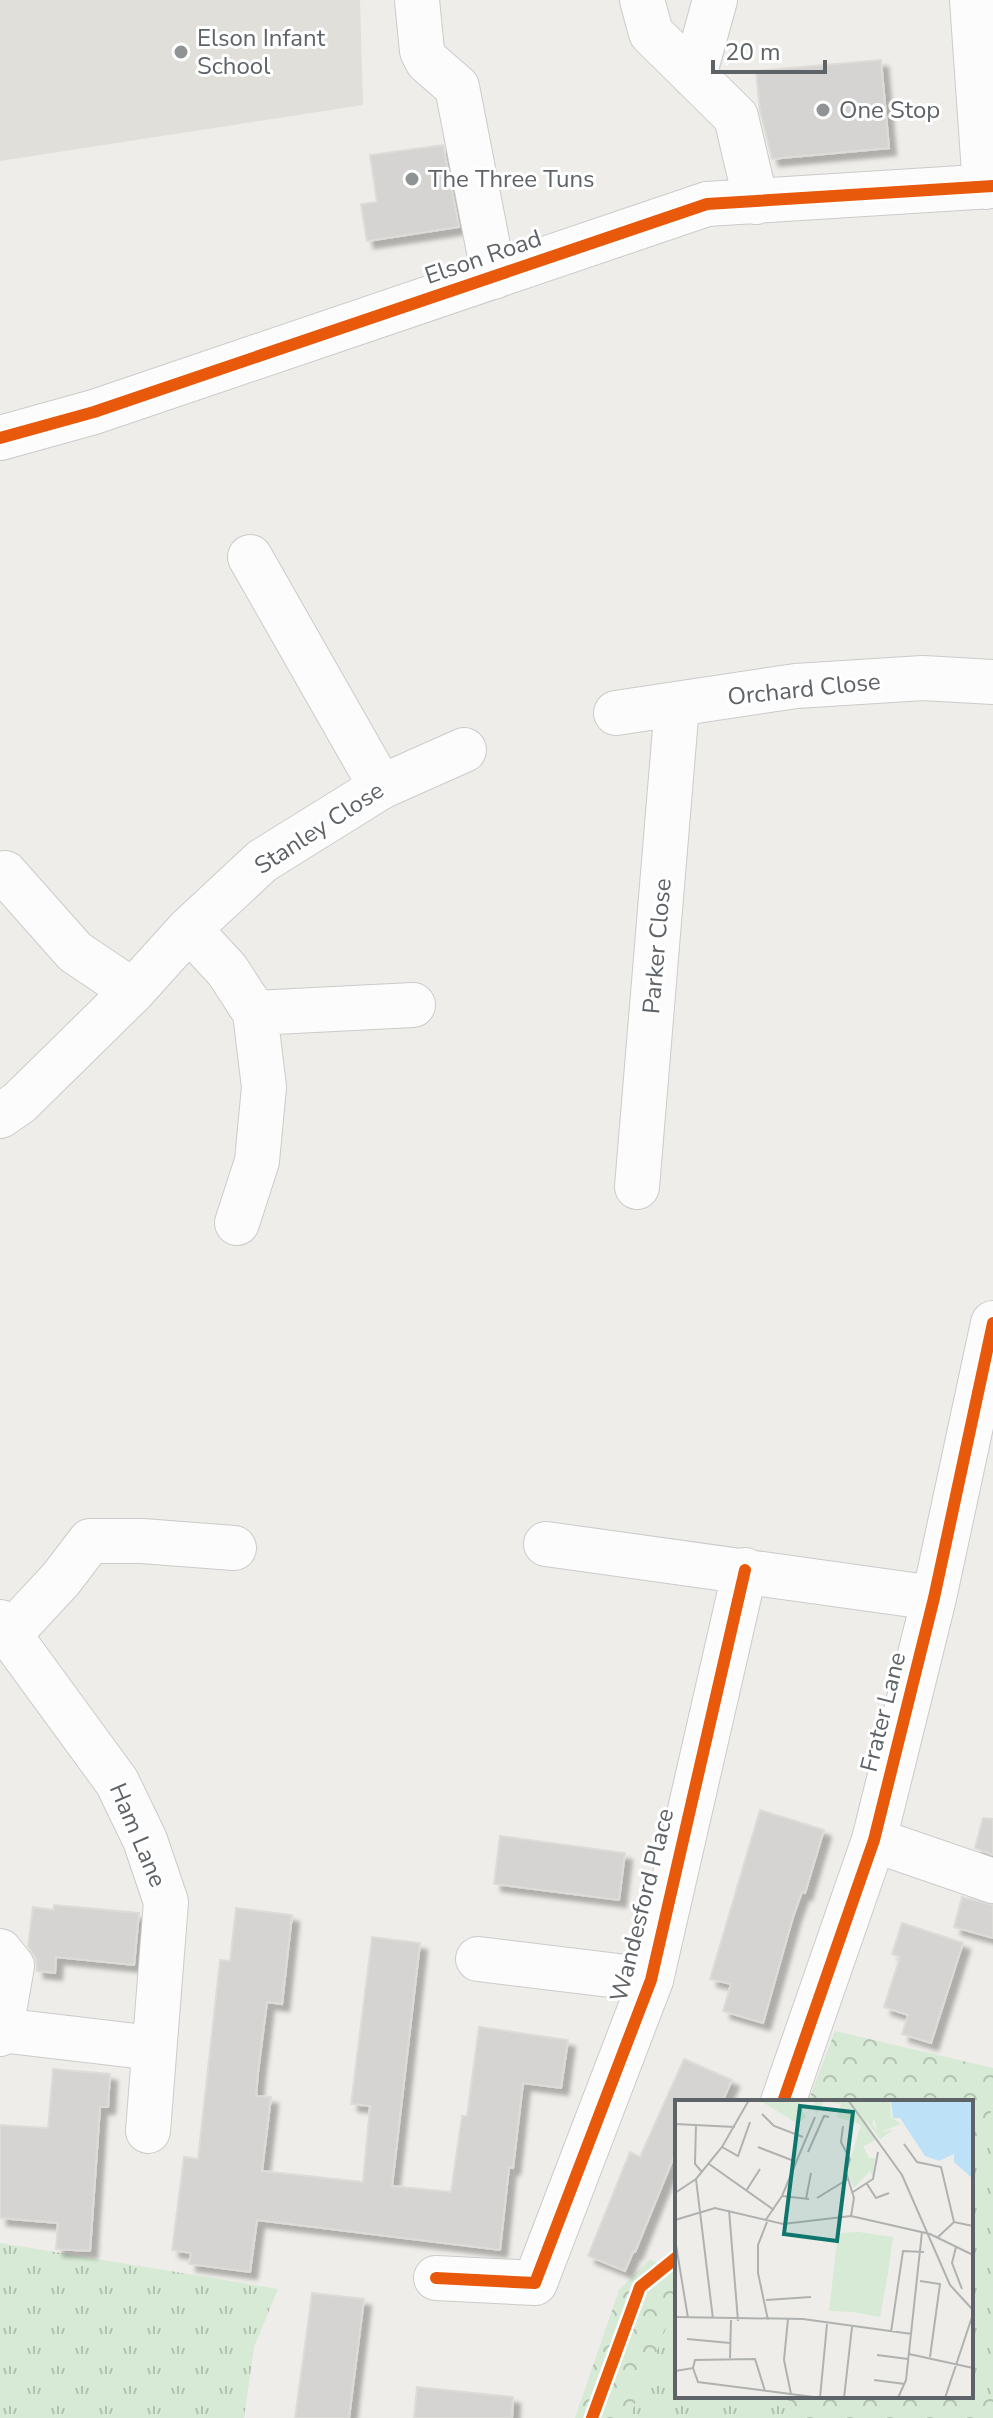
<svg xmlns="http://www.w3.org/2000/svg" width="993" height="2418" font-family="'Nunito Sans',sans-serif">
  <style>
    .education { fill: #e1dfd9 }
    .grass { fill: url(#grass-tufts) }
    .forest { fill: url(#forest-crowns) }
    .building { fill: #d5d4d2; stroke: #dedcd8; stroke-width: 2; filter: url(#shadow) }
    .lines { fill: none; stroke-linecap: round; stroke-linejoin: round }
    .minor-casing { stroke: #cacbcb; stroke-width: 46 }
    .minor { stroke: #fcfcfc; stroke-width: 44 }
    .cycleway-casing { stroke: #fff; stroke-width: 17 }
    .cycleway { stroke: #e8590c; stroke-width: 12 }
    .poi-dot { fill: #909394; stroke: #fff; stroke-width: 3 }
    .labels { text-anchor: middle; stroke-width: 6; stroke-linejoin: round; paint-order: stroke }
    .poi-label { font-size: 24px; fill: #5e6367; stroke: #fff; text-anchor: start }
    .street-label { font-size: 24px; fill: #5e6367; stroke: #fff }
    .inset-road { fill: none; stroke: #b0b2b1; stroke-width: 2 }
    .view { fill: #0f766e; fill-opacity: 0.15; stroke: #0f766e; stroke-width: 4 }
    .inset-edge { fill: none; stroke: #5e6367; stroke-width: 4 }
  </style>
  <defs>
    <pattern id="grass-tufts" width="24" height="20" patternUnits="userSpaceOnUse" patternTransform="scale(2)"><rect width="24" height="20" fill="#d7ead5"/><path d="M3 7l-1-3M5 7V3M7 7l1-3M15 17l-1-3M17 17v-4M19 17l1-3" fill="none" stroke="#b2c1b1"/></pattern>
    <pattern id="forest-crowns" width="20" height="18" patternUnits="userSpaceOnUse" patternTransform="scale(2)"><rect width="20" height="18" fill="#d7ead5"/><path d="M2 6a3 3 0 1 1 6 0M12 15a3 3 0 1 1 6 0" fill="none" stroke="#b2c1b1"/></pattern>
    <filter id="shadow"><feDropShadow dx="7" dy="7" stdDeviation="2" flood-color="#0004"/></filter>
  </defs>
  <rect width="100%" height="100%" fill="#eeede9"/>
  <!-- education -->
  <path class="education" d="M0,0H360L363,105L0,161Z"/>
  <!-- grass -->
  <path class="grass" d="M993,2103V2398L971,2387V2169H976Z
    M0,2243L278,2289L254,2347L244,2418H0Z
    M677,2302V2396H789L787,2418H629Z"/>
  <!-- forest -->
  <path class="forest" d="M835,2031L993,2068V2103L976,2169H971V2102H808Z
    M650,2259L677,2274V2302L629,2418H575L619,2290Z
    M971,2387L993,2398V2418H787L789,2396H971Z"/>
  <!-- building -->
  <path class="building" d="M881,60L889,148L772,159L760,111L756,71Z
    M443,145L459,227L367,241L361,204L377,202L370,155Z
    M760,1810L824,1830L805,1893L802,1892L793,1917L763,2023L723,2011L731,1984L710,1979Z
    M983,1818L993,1819V1855L975,1848Z
    M500,1836L625,1853L619,1900L494,1884Z
    M962,1897L993,1905V1938L954,1927Z
    M54,1905L139,1913L134,1965L56,1957L55,1973L37,1971L36,1959L28,1946L33,1907L53,1910Z
    M236,1908L292,1915L282,2004L267,2002L258,2072L256,2096L271,2097L262,2171L363,2182L370,2106L351,2104L372,1937L420,1943L392,2186L451,2192L462,2116H467L479,2027L568,2040L561,2088L523,2083L513,2168L509,2167L500,2250L257,2220L250,2272L189,2264L191,2253L172,2250L184,2157L198,2159L220,1960L230,1961Z
    M902,1923L963,1943L931,2043L902,2034L908,2015L884,2007L900,1957L892,1954Z
    M684,2059L732,2080L722,2102H677V2149L635,2252H633L625,2271L588,2256L630,2152L640,2157Z
    M53,2069L110,2074L108,2107H100L90,2251L56,2249L58,2223L0,2218V2125L48,2128Z
    M312,2293L364,2299L349,2418H295Z
    M417,2387L513,2397L512,2418H414Z"/>
  <g class="lines">
    <defs>
      <path id="minor" d="M417,0L422,51L427,61L457,87L494,277
        M642,0L651,33L736,117L756,202
        M972,0L985,187
        M694,76L715,0
        M0,438L94,412L707,204L993,186
        M250,557L381,787
        M616,713L796,686L923,678L993,682
        M5,873L75,952L133,991
        M189,929L227,970L255,1013L264,1087L257,1161L237,1223
        M255,1013L413,1005
        M0,1116L19,1103L133,991L189,929L262,861L381,787L464,750
        M637,1187L677,705
        M546,1544L934,1598
        M0,1622L117,1782L145,1840L166,1902L148,2131
        M9,1635L61,1579L90,1541H142L234,1548
        M874,1840L993,1881
        M0,1951L12,1966L0,2034
        M478,1959L651,1980
        M1,2030L153,2048
        M783,2102L874,1840L934,1598L993,1323
        M436,2278L535,2283L651,1980L745,1570"/>
    </defs>
    <!-- minor casing -->
    <use href="#minor" class="minor-casing"/>
    <!-- minor -->
    <use href="#minor" class="minor"/>
    <defs>
      <path id="cycleway" d="M0,438L94,412L707,204L993,186
        M783,2102L874,1840L934,1598L993,1323
        M436,2278L535,2283L651,1980L745,1570
        M592,2418L640,2287L677,2257"/>
    </defs>
    <!-- cycleway casing -->
    <use href="#cycleway" class="cycleway-casing"/>
    <!-- cycleway -->
    <use href="#cycleway" class="cycleway"/>
  </g>
  <!-- markers -->
  <g class="poi-dot">
    <circle cx="181" cy="52" r="8"/>
    <circle cx="823" cy="110" r="8"/>
    <circle cx="412" cy="179" r="8"/>
  </g>
  <g class="labels">
    <!-- poi labels -->
    <g class="poi-label">
      <text x="197" y="46">Elson Infant<tspan x="197" dy="28">School</tspan></text>
      <text x="839" y="118">One Stop</text>
      <text x="428" y="187">The Three Tuns</text>
    </g>
    <!-- street labels -->
    <g class="street-label">
      <text transform="translate(483 257) rotate(-19)" y="8">Elson Road</text>
      <text transform="translate(804 689) rotate(-6)" y="8">Orchard Close</text>
      <text transform="translate(319 828) rotate(-33)" y="8">Stanley Close</text>
      <text transform="translate(657 946) rotate(-85)" y="8">Parker Close</text>
      <text transform="translate(883 1712) rotate(-76)" y="8">Frater Lane</text>
      <text transform="translate(138 1835) rotate(67)" y="8">Ham Lane</text>
      <text transform="translate(642 1905) rotate(-76)" y="8">Wandesford Place</text>
    </g>
  </g>
  <!-- overview -->
  <g transform="translate(675 2100)">
    <rect width="298" height="298" fill="#eeede9"/>
    <path d="M84,0H123L131,17L123,24ZM139,0H179L201,39L196,43L184,24L162,17L166,4L149,1L141,15ZM194,0H215L216,17L226,24L203,33Z" fill="#d7ead5"/>
    <path d="M195,0L202,10L197,23L203,32L218,30L205,39L177,1Z" fill="#d7ead5"/>
    <path d="M185,27L196,43L188,46L194,58H200L198,77L195,71L179,88L172,72ZM184,132L218,137L213,173L184,169L178,212L154,211L163,133Z" fill="#d7ead5"/>
    <path d="M184,168L213,173L205,217L178,212Z" fill="#d7ead5"/>
    <path d="M216,0H298V79L279,62V54L264,61L250,56L225,18H218Z" fill="#bde2f8"/>
    <path class="inset-road" d="M173,0L227,75L275,185L298,210M87,14L99,26L128,37M0,24L60,27M21,24L20,64L27,72M168,26L166,42L175,59L171,72L179,98L176,116M229,44L242,62L266,67L279,122M47,47L63,56L75,22M83,47L119,61M133,52L149,16L154,17M34,64L99,110M21,79L38,219M192,84L201,98L214,93M71,91L85,69M178,92L198,79L203,52M0,93L21,79L47,47L74,0M107,96L134,99M142,98L173,79M131,99L136,73M54,110L63,221M0,120L40,108L108,124L176,116L255,134L298,155M90,121L107,96L140,17M92,122L83,145V173L93,220M263,137L279,122L298,126M0,139L13,218M281,147L277,163L287,189M245,181L265,184L255,257M91,200L136,197M0,217L128,219L237,234M113,219L109,260L116,294M216,232L228,151L249,152M12,239L55,243M234,254L298,268M202,255L233,259M55,258L56,220M18,268L20,260L80,259L90,291M0,271L18,268L23,282L146,298M199,280L230,284M145,298L152,224M169,298L177,227M223,298L231,280L247,132M270,298L298,214"/>
    <path class="view" d="M125,6L178,12L162,141L109,134Z"/>
    <rect width="298" height="298" class="inset-edge"/>
  </g>
  <!-- scale -->
  <path d="M713 60v12h112v-12" fill="none" stroke="#5e6367" stroke-width="4"/>
  <text x="725" y="60" font-size="24" fill="#5e6367" stroke="#ffffff" stroke-width="6" paint-order="stroke">20 m</text>
</svg>
